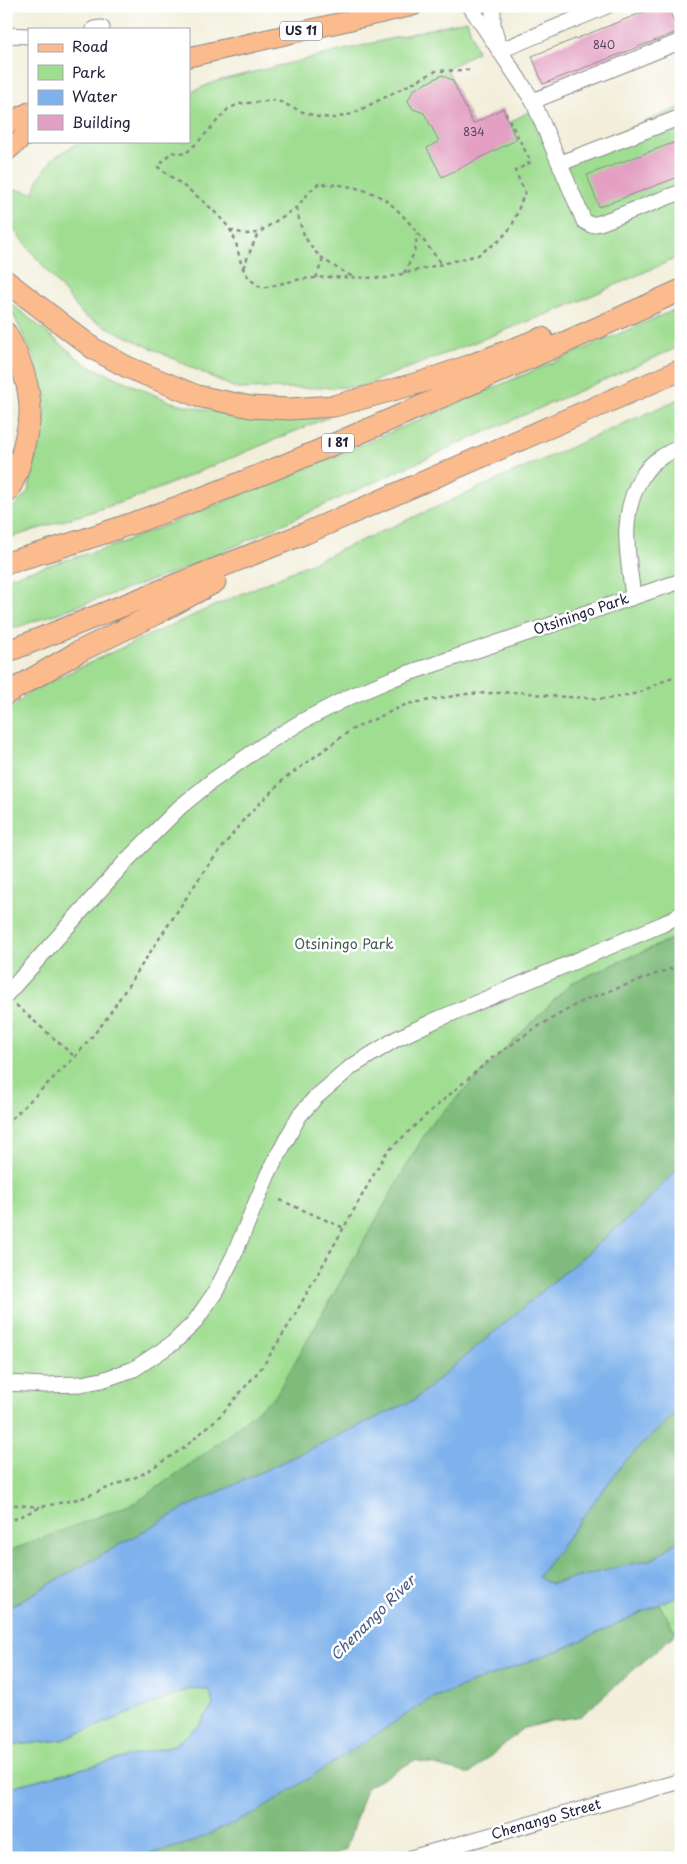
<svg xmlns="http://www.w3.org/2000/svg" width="687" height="1864" font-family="'Playpen Sans',sans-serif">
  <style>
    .green { fill: #9fdd91; stroke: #608066 }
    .forest { fill: #7fbc7b; stroke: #506f5b }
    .water { fill: #7fb2ec; stroke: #506a94 }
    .building { fill: #e3a0c3 }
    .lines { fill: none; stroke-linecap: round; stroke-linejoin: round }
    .minor-casing { stroke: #8a888a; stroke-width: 17 }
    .major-casing { stroke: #8a888a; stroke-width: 21 }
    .highway-casing { stroke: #8a888a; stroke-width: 23 }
    .path { stroke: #8a888a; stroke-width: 2.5; stroke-dasharray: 4 4; stroke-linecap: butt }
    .minor { stroke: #fff; stroke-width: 15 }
    .major { stroke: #fbbb8c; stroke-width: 19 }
    .highway { stroke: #fbbb8c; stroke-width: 21 }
    .labels { text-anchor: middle; stroke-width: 5; stroke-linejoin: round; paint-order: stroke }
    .number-label { font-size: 11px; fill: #52425d }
    .shield { fill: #fff; stroke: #646476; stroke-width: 1 }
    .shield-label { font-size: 12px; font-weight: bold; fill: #22223b }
    .street-label { font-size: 14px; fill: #22223b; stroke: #fff }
    .park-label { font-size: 14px; fill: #485a55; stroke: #fff }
    .water-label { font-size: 15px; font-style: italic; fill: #475c82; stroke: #fff }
  </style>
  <rect width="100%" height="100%" fill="#fff"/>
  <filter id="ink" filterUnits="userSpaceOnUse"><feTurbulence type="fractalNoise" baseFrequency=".02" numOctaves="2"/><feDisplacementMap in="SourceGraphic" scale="10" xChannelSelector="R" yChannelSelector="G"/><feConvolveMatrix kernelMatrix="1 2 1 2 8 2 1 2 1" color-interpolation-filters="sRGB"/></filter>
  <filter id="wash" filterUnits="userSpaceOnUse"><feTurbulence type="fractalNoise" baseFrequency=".0096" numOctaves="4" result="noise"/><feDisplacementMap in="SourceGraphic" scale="20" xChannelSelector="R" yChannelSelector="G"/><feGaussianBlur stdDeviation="1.12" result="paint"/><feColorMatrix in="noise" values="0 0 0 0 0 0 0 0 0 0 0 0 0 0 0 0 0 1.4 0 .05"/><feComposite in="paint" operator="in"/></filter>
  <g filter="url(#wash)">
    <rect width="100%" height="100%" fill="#f2eed9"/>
    <!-- green -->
    <path class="green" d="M467,20L477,52L447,69L480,139L530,111L554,159L681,107V256L568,306L359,387L237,389L84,316L9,224L7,188L35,193L34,191L39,178L53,158L81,141H189V93L217,81Z
      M6,299L85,364L171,402L256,421L329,417L141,496L6,539V515L28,492L45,416L36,362Z
      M681,307V346L449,448L185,569L6,631V578L116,545L305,469Z
      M681,398V1165L414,1400L170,1517L6,1609V712L32,690L138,640Z
      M681,1594V1631L676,1633L659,1604Z
      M190,1689L210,1690L213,1705L199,1726L174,1745L6,1788V1746L62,1740Z"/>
    <!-- forest -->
    <path class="forest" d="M681,935V1165L638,1210L414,1400L185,1508L6,1609V1552L137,1502L207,1452L276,1395L430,1125L571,983Z
      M681,1407V1539L653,1559L551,1584L538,1577L624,1462Z
      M659,1604L676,1633L581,1716L551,1721L522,1729L470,1774L415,1760L366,1788L346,1849L330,1858H136L189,1843L272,1802L430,1699L567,1647Z"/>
    <!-- water -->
    <path class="water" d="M681,1165V1407L624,1462L538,1577L551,1584L653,1559L681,1539V1594L567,1647L430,1699L256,1813L189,1843L136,1858H6V1788L174,1745L199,1726L213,1705L210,1690L190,1689L62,1740L6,1746V1609L185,1508L414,1400L638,1210Z"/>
    <g id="blocks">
      <!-- building -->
      <path class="building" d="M659,6H668L677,32L543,84L532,56Z
        M442,75L453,81L473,124L503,108L516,140L442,177L427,148L439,141L424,113L413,109L408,101L413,90Z
        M681,140V176L599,207L587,175Z"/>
    </g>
  </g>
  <g filter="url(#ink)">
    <use href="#blocks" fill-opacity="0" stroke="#8a888a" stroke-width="1"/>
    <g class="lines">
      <defs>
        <path id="minor" d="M470,6L533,101L681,41
          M493,6V24L498,44
          M94,29L102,28
          M6,35L29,36
          M499,51L607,6
          M533,101L584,221L591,225L600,223L681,192
          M561,163L681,117
          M633,596C628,555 619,518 640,480C645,471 651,463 660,458C667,453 674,450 681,447
          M6,995L127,860L180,807L212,781L265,744L301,722L347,698L394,678L681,581
          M6,1383L45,1385L81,1384L102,1380L134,1369L173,1343L194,1323L216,1291L234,1255L268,1174L299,1116L315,1098L351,1067L396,1039L436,1020L663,924L681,914
          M411,1858L681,1781"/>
        <path id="major" d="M189,57L413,6
          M6,125L29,112
          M6,152L29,132"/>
        <path id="highway" d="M6,281L94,349L127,367L197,396L251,407L289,409L334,406L422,382L471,365L542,338
          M6,333C20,358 31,386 30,415C29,426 25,438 23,450C20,464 15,481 6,493
          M6,563C158,521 303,459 446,395C525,360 603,326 681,290
          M6,652L306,533L681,370
          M6,694L78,652L150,617L215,582"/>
      </defs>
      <!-- minor casing -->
      <use href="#minor" class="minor-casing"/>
      <!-- major casing -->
      <use href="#major" class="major-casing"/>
      <!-- highway casing -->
      <use href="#highway" class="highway-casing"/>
      <!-- path -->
      <path class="path" d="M469,70L436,71L352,114L334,118L318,117L303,112L276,100L239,104L228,109L198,142L185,154L171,152L158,167C182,185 211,204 229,228C244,251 233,271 262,288L301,279L328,277L386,278L478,255L500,240L512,226L525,192L515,171L531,162L503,108
        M297,208C303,249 320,259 353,277
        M230,230L245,234L258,233L297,207L310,191L318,184C340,184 363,187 382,198C403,210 426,245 442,264
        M243,268L258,233
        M404,273C411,260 418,248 416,234
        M316,278L323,259
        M16,1005L75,1057
        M6,1124L75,1057L104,1022L204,871L245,818L283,780L351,730L407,704L466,694L521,692L550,696L607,699L638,693L681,673
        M280,1200L344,1228
        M6,1504L40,1507
        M6,1523L41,1507L82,1498L141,1475L184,1448L221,1415L263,1366L290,1323L386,1153L426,1115L492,1058L534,1029L582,1001L681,965"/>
      <!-- minor -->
      <use href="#minor" class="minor"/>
      <!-- major -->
      <use href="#major" class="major"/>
      <!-- highway -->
      <use href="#highway" class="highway"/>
    </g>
  </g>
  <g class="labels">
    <!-- number labels -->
    <g class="number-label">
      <text x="604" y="49">840</text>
      <text x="474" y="136">834</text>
    </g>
    <!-- shield labels -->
    <g class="shield">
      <rect x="280" y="21.5" width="42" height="19" rx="4"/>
      <rect x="322" y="433.5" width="32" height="19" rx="4"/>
    </g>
    <g class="shield-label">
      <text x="301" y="35">US 11</text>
      <text x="338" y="447">I 81</text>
    </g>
    <!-- street labels -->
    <g class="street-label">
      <text transform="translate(581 614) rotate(-19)" y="5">Otsiningo Park</text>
      <text transform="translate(546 1819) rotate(-16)" y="5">Chenango Street</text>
    </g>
    <!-- park labels -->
    <g class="park-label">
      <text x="344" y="949">Otsiningo Park</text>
    </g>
    <!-- water labels -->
    <g class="water-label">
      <text transform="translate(373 1618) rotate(-45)" y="5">Chenango River</text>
    </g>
  </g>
  <!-- margin -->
  <rect width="687" height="1864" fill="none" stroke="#fff" stroke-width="25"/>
  <!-- legend -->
  <rect x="28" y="28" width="162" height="115" fill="#ffffff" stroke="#a7a7b1"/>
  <rect x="38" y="44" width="25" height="8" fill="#fbbb8c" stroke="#a7a7b1"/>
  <text x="72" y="52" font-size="15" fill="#22223b">Road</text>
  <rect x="38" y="65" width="25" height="15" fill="#9fdd91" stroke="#a7a7b1"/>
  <text x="72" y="78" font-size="15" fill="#22223b">Park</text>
  <rect x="38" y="90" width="25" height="15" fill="#7fb2ec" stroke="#a7a7b1"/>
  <text x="72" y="102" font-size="15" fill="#22223b">Water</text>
  <rect x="38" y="115" width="25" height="15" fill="#e3a0c3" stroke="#a7a7b1"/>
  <text x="72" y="128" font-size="15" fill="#22223b">Building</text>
</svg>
